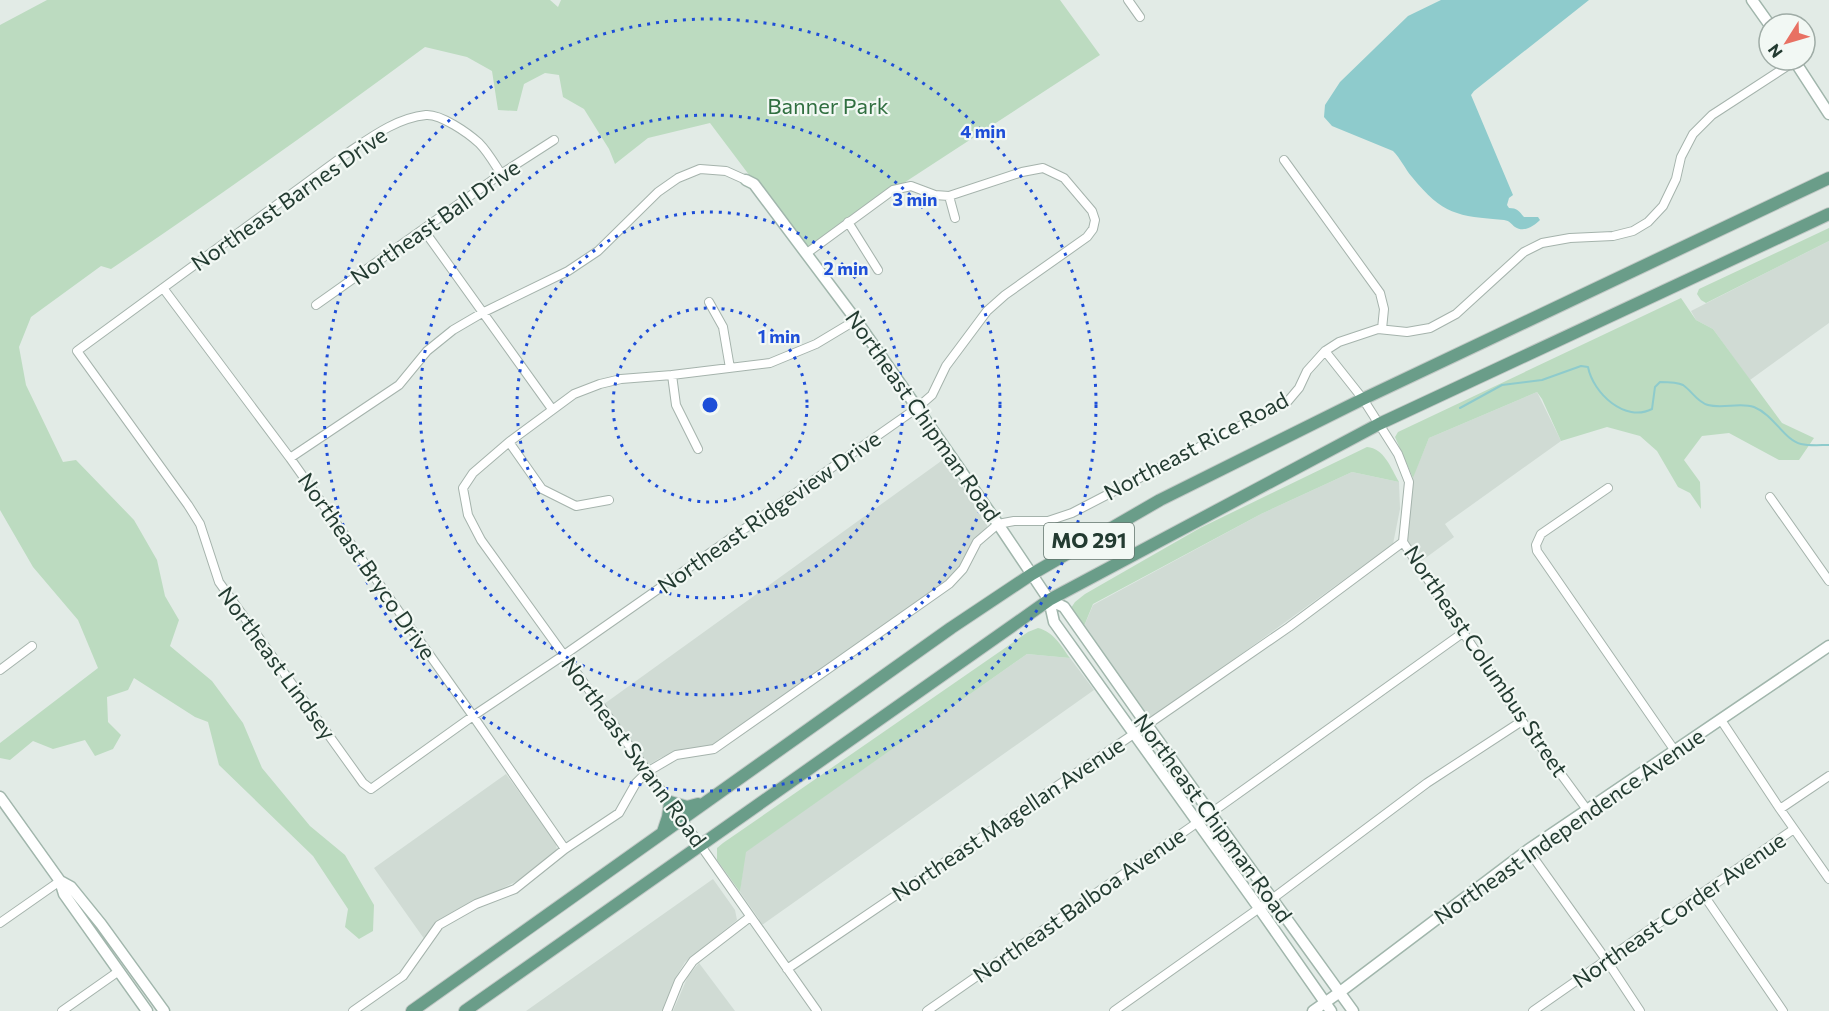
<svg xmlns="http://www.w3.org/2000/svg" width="1829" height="1011" font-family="Commissioner,sans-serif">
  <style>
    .built { fill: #d0dbd4 }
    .green { fill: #bcdbc0 }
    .water { fill: #8ecbcc }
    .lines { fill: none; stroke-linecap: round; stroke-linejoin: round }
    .stream { stroke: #8ecbcc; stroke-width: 2 }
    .street-casing { stroke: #a5b3ac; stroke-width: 10 }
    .secondary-casing { stroke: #a1b6ac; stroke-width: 13 }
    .primary-casing { stroke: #c1c8c5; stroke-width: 14 }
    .street { stroke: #fff; stroke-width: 8 }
    .secondary { stroke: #fff; stroke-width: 10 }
    .primary { stroke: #6a9d89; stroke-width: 12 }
    .ring { fill: none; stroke: #1d4ed8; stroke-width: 3; stroke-dasharray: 3 6 }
    .labels { text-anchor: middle; stroke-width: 4.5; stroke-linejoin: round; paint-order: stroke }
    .shield { fill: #f2f8f4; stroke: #61746c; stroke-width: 1.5 }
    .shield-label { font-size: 21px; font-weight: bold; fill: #233b31 }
    .park-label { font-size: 22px; fill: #306f40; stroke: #f2f8f4 }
    .street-label { font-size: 22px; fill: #233b31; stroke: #f2f8f4 }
    .centre { fill: #1d4ed8; stroke: #f2f8f4; stroke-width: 3 }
    .ring-label { font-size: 18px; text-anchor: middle; font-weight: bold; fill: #1d4ed8; stroke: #f2f8f4; stroke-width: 4.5; stroke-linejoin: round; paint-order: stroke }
  </style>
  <rect width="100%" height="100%" fill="#e2ebe6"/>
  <!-- built -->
  <path class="built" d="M1829,241V323L1750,380L1713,329L1696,320L1691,311Z
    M1537,392L1561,441L1445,524L1454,537L1416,565L1409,551L1406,539V525L1412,496L1410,484L1429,438Z
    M944,459L987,524V527L975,539L958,570L948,581L718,743L712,746L678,751L660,758L650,764L646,762L604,704Z
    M1352,472L1399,482L1400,509L1393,544L1152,719H1146L1082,631L1093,605L1261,514Z
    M1027,654L1070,658L1094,690L759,927V919L740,892L745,852Z
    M506,774L556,843L557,851L525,877L457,911L425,940L374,868Z
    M713,879L735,910L737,920L685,962L676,977L663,1011H526Z
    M699,963L735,1011H673L688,976Z"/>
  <!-- green -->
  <path class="green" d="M47,0H550L558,7L561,0H1060L1100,55L893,190L807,252L710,123L648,138L615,164L609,149L584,109L563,97L559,75L545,73L524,84L517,111L498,110L492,71L467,57L425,47C322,123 218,197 111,269L101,266L31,317L19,347L26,385L63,462L76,460L134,520L157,560L165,596L179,620L170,646L212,681L243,723L262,768L310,826L345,855L374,905L373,931L359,939L345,927L348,909L313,856L219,765L208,722L195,717L134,678L128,690L107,697L108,722L121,735L113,749L95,756L85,740L53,749L33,741L10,760L0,758V743L98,668L78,620L33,567L0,510V25Z
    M1829,228V241L1706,303L1701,300L1697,294L1699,289Z
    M1681,298L1696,320L1713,329L1782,423L1814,438L1799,460H1779L1729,433L1702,436L1684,460L1700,482L1701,509L1690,493L1678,487L1657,451L1640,436L1607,427L1561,441L1542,399L1537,392L1429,438L1413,478L1395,437L1398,432Z
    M1367,447C1384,448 1391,468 1399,482L1352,472L1261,514L1093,604L1082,631L1072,615L1071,608L1075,602L1085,594L1200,528Z
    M1038,628C1054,632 1061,646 1070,658L1027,654L746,852L740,892L717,860V848L723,843L1028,632Z"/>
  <!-- water -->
  <path class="water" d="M1441,0H1589L1474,91L1471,95L1513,195L1509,198L1507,205L1509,208C1517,208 1519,211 1524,217H1538L1540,220C1534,226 1524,233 1515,227C1511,224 1510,221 1504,220C1457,216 1443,215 1412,177C1405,169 1401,159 1393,151L1332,126L1324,117L1325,105L1340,82L1408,16Z"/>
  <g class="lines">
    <!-- stream -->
    <path class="stream" d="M1460,408L1502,385L1542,380L1581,366L1588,367C1593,393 1625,423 1652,409L1655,387L1660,382C1667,382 1677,382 1683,385C1692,391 1697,402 1708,405C1723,409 1740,402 1754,407C1774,415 1784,440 1801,444C1810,446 1820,445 1829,445"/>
    <defs>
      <path id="street" d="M1128,0L1140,17
        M1284,160L1380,293L1384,309L1382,329
        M501,174C494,163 488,152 479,143C468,133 441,114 426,115C396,118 370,138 346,154L77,351L188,505L200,524L219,582L363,783L371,789L473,716L564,655L917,408L932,395L946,366L987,311L1005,295L1087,237L1093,229L1095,220L1092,211L1064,178L1043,168L1022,172L949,196L935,195L911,186L893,190L807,253
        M949,196L955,218
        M848,222L878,270
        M423,229L552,409
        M163,288L290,458L473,716L565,849
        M709,302L723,327L730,368
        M316,305L501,174L554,140
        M1325,351L1363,399L1398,454L1409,482L1403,542L1522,721L1588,811
        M672,375L676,405L698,449
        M509,442L542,489L576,506L609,500
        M290,458L399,385L427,351L453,330L482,313L568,271L598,251L658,192L678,178L700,169L726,171L746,180
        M1608,488L1541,534L1536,545L1537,551L1675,751
        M1770,497L1829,581
        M0,670L32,646
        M1721,720L1780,809L1829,879
        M1780,809L1829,776
        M1528,850L1607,961L1640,1011
        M1703,894L1783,1011
        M0,923L60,881
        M787,969L1147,725L1289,627L1403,542
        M62,1011L119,971
        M353,1011L403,976L439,925L476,904L515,889L565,849L619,813L636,783L647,772L676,755L714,749L949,584L963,569L977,542L998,524L1014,521H1048L1072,513L1288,401L1299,388L1307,371L1325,351L1339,342L1378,329L1407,332L1430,328L1456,314L1524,252L1542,243L1570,238L1613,236L1633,231L1648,222L1663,206L1676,179L1681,157L1693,134L1712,115L1795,61
        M667,1011L679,981L693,961L750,917
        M817,1011L682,819L481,540L468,515L463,488L473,473L509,442L574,394L600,384L621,379L672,375L770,363L816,344L856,320
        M927,1011L1211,813L1464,632
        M1114,1011L1272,899L1427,783L1522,721
        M1533,1011L1794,829"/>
      <path id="secondary" d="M1752,0L1769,24
        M1794,60L1829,114
        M746,180L754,184L856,320L998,524L1049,600L1054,622L1259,908L1331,1011
        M1049,600L1064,607L1147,725L1353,1011
        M0,797L60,881L64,894L147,1011
        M60,881L71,887L101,924L164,1011
        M1313,1011L1340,992L1528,850L1829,646"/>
      <path id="primary" d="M663,832L668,817L670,802L687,807L698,804
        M412,1011L951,628L1032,574L1160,500L1363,399L1829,178
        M465,1011L1049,600L1379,424L1829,214"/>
    </defs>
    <!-- street casing -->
    <use href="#street" class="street-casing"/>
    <!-- secondary casing -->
    <use href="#secondary" class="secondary-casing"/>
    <!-- primary casing -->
    <use href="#primary" class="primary-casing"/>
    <!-- street -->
    <use href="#street" class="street"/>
    <!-- secondary -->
    <use href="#secondary" class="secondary"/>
    <!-- primary -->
    <use href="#primary" class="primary"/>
  </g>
  <!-- distance rings -->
  <g class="ring">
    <circle cx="710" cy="405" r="97"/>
    <circle cx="710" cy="405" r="193"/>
    <circle cx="710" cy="405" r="290"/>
    <circle cx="710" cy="405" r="386"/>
  </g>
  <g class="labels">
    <!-- shield labels -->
    <rect class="shield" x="1044" y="523" width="90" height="36" rx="4.5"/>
    <g class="shield-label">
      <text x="1089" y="548">MO 291</text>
    </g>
    <!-- park labels -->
    <g class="park-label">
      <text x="828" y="114">Banner Park</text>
    </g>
    <!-- street labels -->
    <g class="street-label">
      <text transform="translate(289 199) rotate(-35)" y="8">Northeast Barnes Drive</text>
      <text transform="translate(435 222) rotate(-35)" y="8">Northeast Ball Drive</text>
      <text transform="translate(923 416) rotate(55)" y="8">Northeast Chipman Road</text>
      <text transform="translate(1196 446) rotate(-28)" y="8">Northeast Rice Road</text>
      <text transform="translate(769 512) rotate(-35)" y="8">Northeast Ridgeview Drive</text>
      <text transform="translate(367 566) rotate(55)" y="8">Northeast Bryco Drive</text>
      <text transform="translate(1486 661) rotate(56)" y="8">Northeast Columbus Street</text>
      <text transform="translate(277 663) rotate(54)" y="8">Northeast Lindsey</text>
      <text transform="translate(634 752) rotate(54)" y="8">Northeast Swann Road</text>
      <text transform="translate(1213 818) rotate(54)" y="8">Northeast Chipman Road</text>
      <text transform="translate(1008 819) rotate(-34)" y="8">Northeast Magellan Avenue</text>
      <text transform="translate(1569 826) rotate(-35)" y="8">Northeast Independence Avenue</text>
      <text transform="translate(1079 905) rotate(-35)" y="8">Northeast Balboa Avenue</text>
      <text transform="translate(1679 910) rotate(-35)" y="8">Northeast Corder Avenue</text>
    </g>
  </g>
  <circle cx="710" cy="405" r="9" class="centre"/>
  <g class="ring-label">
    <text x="983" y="138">4 min</text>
    <text x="915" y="206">3 min</text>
    <text x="846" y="275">2 min</text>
    <text x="779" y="343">1 min</text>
  </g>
  <!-- north arrow -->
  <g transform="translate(1787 42) rotate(233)"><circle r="28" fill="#f2f8f4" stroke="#9faca6" stroke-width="1.5"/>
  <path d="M0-4.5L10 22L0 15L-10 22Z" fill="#e87163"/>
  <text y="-9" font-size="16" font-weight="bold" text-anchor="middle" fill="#233b31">N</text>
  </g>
</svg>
